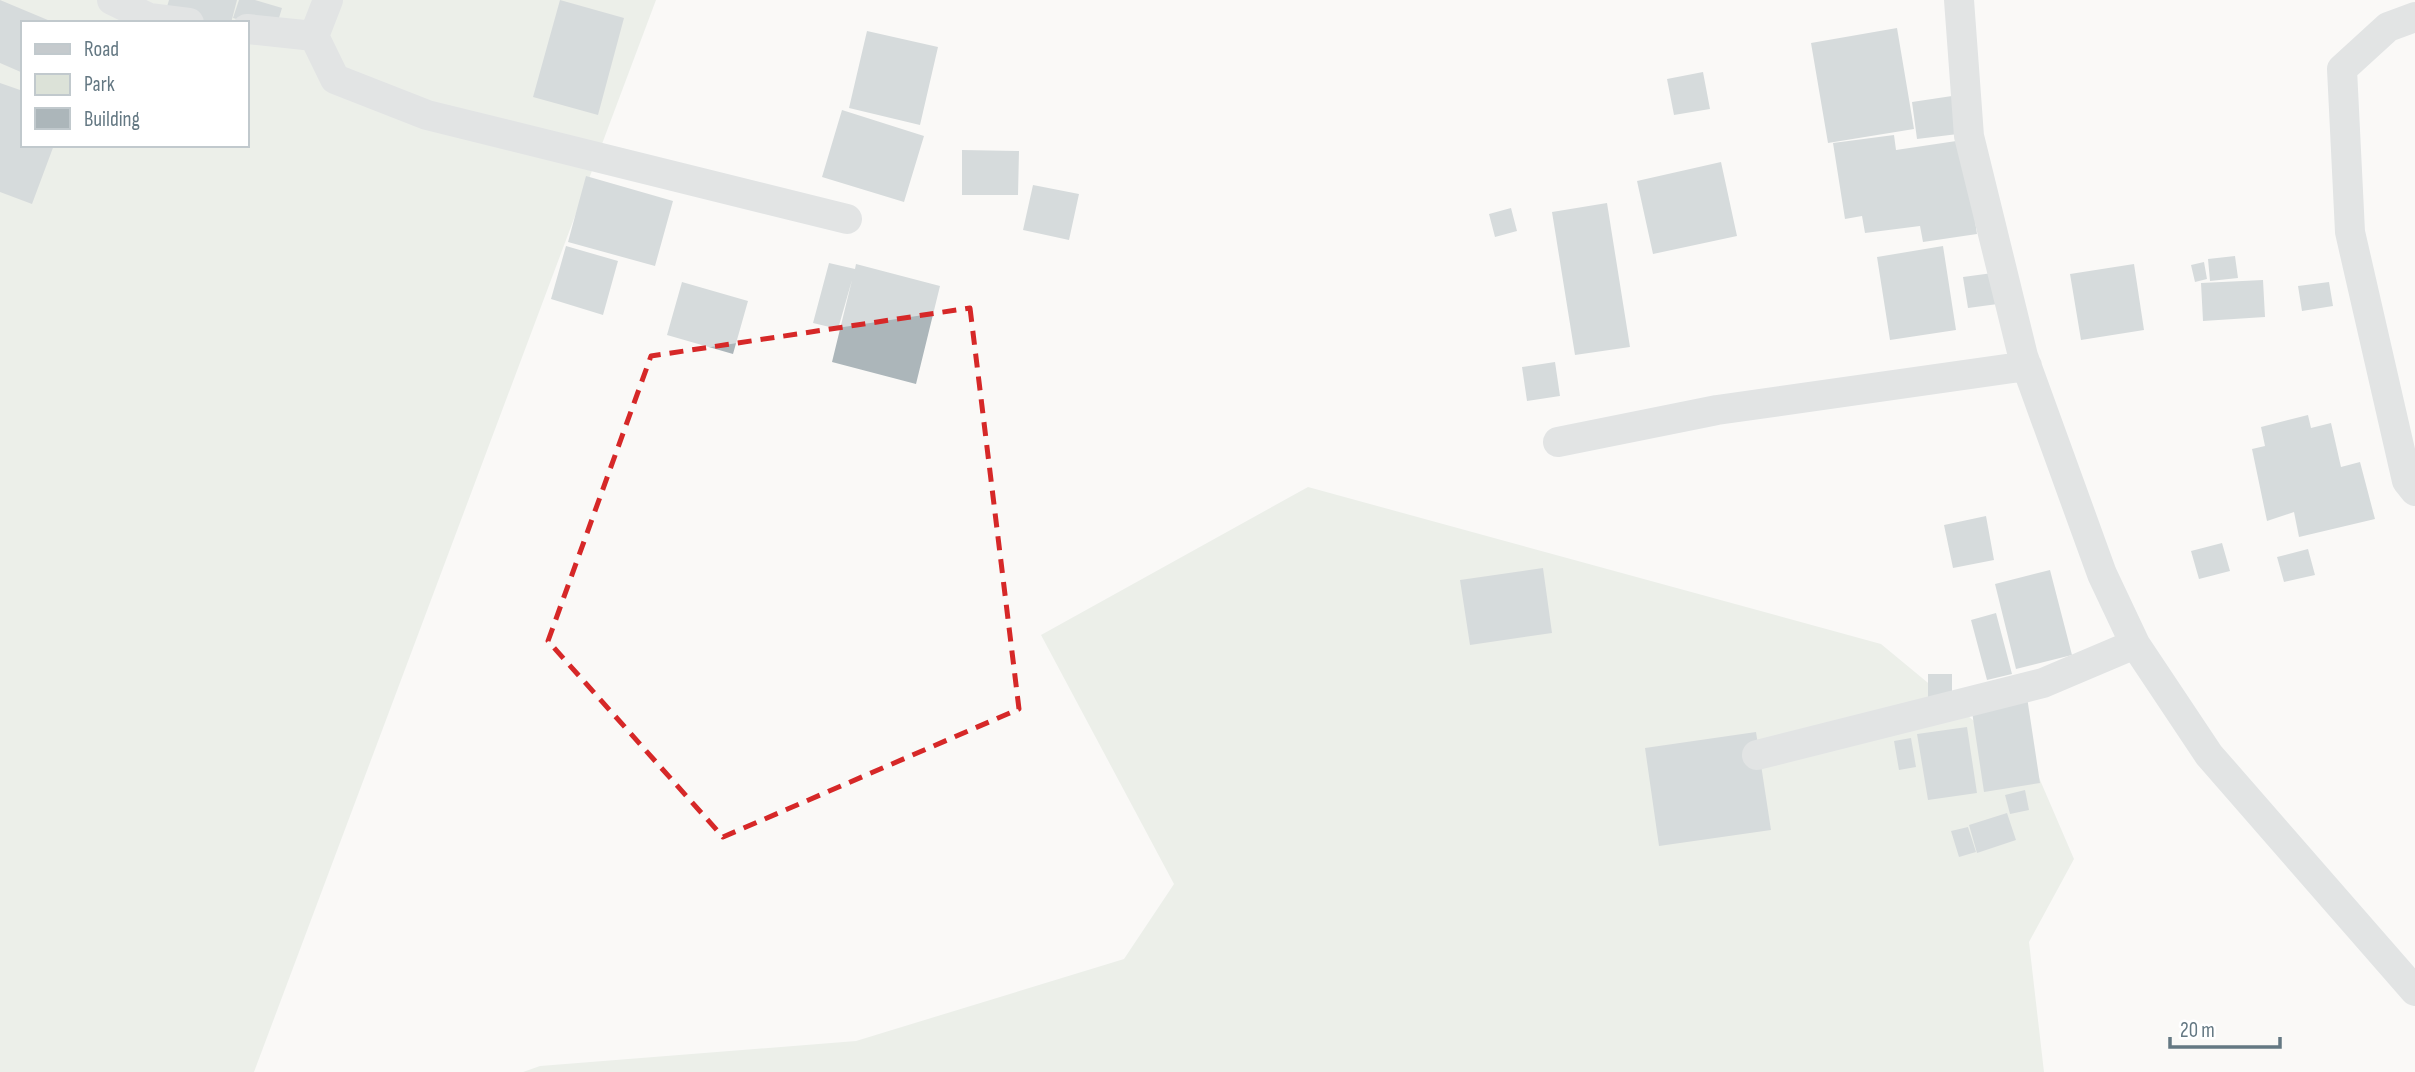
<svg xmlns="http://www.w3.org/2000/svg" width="2415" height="1072" font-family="'Sofia Sans Condensed',sans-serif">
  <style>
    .green { fill: #dce2d8; fill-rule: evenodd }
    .building { fill: #acb6ba }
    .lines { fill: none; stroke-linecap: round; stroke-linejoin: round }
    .minor { stroke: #c5cacd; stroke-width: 30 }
    .marked { fill: none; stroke: #d62828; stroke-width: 5; stroke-dasharray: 14 9; stroke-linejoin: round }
  </style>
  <rect width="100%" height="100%" fill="#faf9f7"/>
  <!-- green -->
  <path class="green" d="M0,0H656L254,1072H0ZM23,23H247V145H23Z
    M1308,487L1881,644L2037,773L2074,859L2029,942L2044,1072H523L540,1066L856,1041L1124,959L1174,884L1041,635Z"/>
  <!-- building -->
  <path class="building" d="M0,0L55,23H23V73L0,63Z
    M169,0H237L231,23H207L166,10Z
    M239,0H255L282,8L275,31L233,18Z
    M560,0L624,18L598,115L533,97Z
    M1897,28L1914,129L1828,143L1811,43Z
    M867,31L938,47L920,125L849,108Z
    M1703,72L1710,109L1674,115L1667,79Z
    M0,83L23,91V145H54L32,204L0,192Z
    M1952,96L1958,134L1917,139L1912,102Z
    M842,110L924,136L904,202L822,177Z
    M1894,135L1896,150L1963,140L1977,234L1923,242L1920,226L1865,233L1862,216L1845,219L1833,143Z
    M962,150L1019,151L1018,195H962Z
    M1721,162L1737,236L1653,254L1637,181Z
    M586,176L673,201L655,266L568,242Z
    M1033,185L1079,194L1069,240L1023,230Z
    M1607,203L1630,347L1575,355L1552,212Z
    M1511,208L1517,231L1495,237L1489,214Z
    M566,246L618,261L603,315L551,299Z
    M1943,246L1956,330L1890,340L1877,257Z
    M2235,256L2238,278L2210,281L2208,259Z
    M2204,262L2207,279L2195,282L2191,265Z
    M829,263L855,269L856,264L940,286L916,384L832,362L852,280L838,329L813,323Z
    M2134,264L2144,330L2081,340L2070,274Z
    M2000,272L2005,303L1968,308L1963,277Z
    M2263,280L2265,317L2203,321L2201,283Z
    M682,282L748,301L733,354L667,335Z
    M2329,282L2333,306L2302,311L2298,286Z
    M1555,362L1560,396L1527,401L1522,367Z
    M2308,415L2311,428L2331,423L2341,467L2360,462L2375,519L2299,537L2294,512L2267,521L2252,449L2265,446L2261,427Z
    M1986,516L1994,560L1953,568L1944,525Z
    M2222,543L2230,571L2199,579L2191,551Z
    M2308,549L2315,575L2284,582L2277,557Z
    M1543,568L1552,633L1470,645L1460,580Z
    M2050,570L2072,655L2016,669L1995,584Z
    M1996,613L2012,674L1987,680L1971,620Z
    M1928,674H1952V700L1928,701Z
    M2027,697L2040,783L1984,792L1971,705Z
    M1967,727L1977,793L1928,800L1917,734Z
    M1756,732L1771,830L1659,846L1645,748Z
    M1911,738L1916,767L1899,770L1894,741Z
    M2025,790L2029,810L2010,814L2005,795Z
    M2007,813L2016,840L1977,853L1969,825Z
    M1968,827L1976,852L1959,857L1951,831Z"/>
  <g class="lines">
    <!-- minor -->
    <path class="minor" d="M112,0L149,18L189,23
      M328,0L314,36L335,79L427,115L847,219
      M1959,0L1969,136L2023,356L2102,574L2135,644L2209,755L2415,991
      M2415,17L2388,27L2342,69L2350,232L2407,481L2415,491
      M247,29L314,36
      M1558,442L1717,410L2027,366
      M1757,755L2043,683L2135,644"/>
  </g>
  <!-- marked area -->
  <path d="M0 0H2415V1072H0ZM970,308L1019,709L723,837L548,641L651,356Z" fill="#faf9f7" fill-opacity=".55" fill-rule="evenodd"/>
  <path class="marked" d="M970,308L1019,709L723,837L548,641L651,356Z"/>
  <!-- legend -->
  <rect x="21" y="21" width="228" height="126" fill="#ffffff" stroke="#c1c9cd" stroke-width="2"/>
  <rect x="35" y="44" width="35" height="10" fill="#c5cacd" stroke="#c1c9cd" stroke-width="2"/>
  <text x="84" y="56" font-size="21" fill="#647883">Road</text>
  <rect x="35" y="74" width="35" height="21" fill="#dce2d8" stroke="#c1c9cd" stroke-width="2"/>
  <text x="84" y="91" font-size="21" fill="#647883">Park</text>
  <rect x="35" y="108" width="35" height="21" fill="#acb6ba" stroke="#c1c9cd" stroke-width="2"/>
  <text x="84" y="126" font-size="21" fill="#647883">Building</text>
  <!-- scale -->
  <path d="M2170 1037v10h110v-10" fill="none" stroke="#647883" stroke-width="3.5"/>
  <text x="2180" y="1037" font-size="21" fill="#647883" stroke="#ffffff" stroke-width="5" paint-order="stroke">20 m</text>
</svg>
